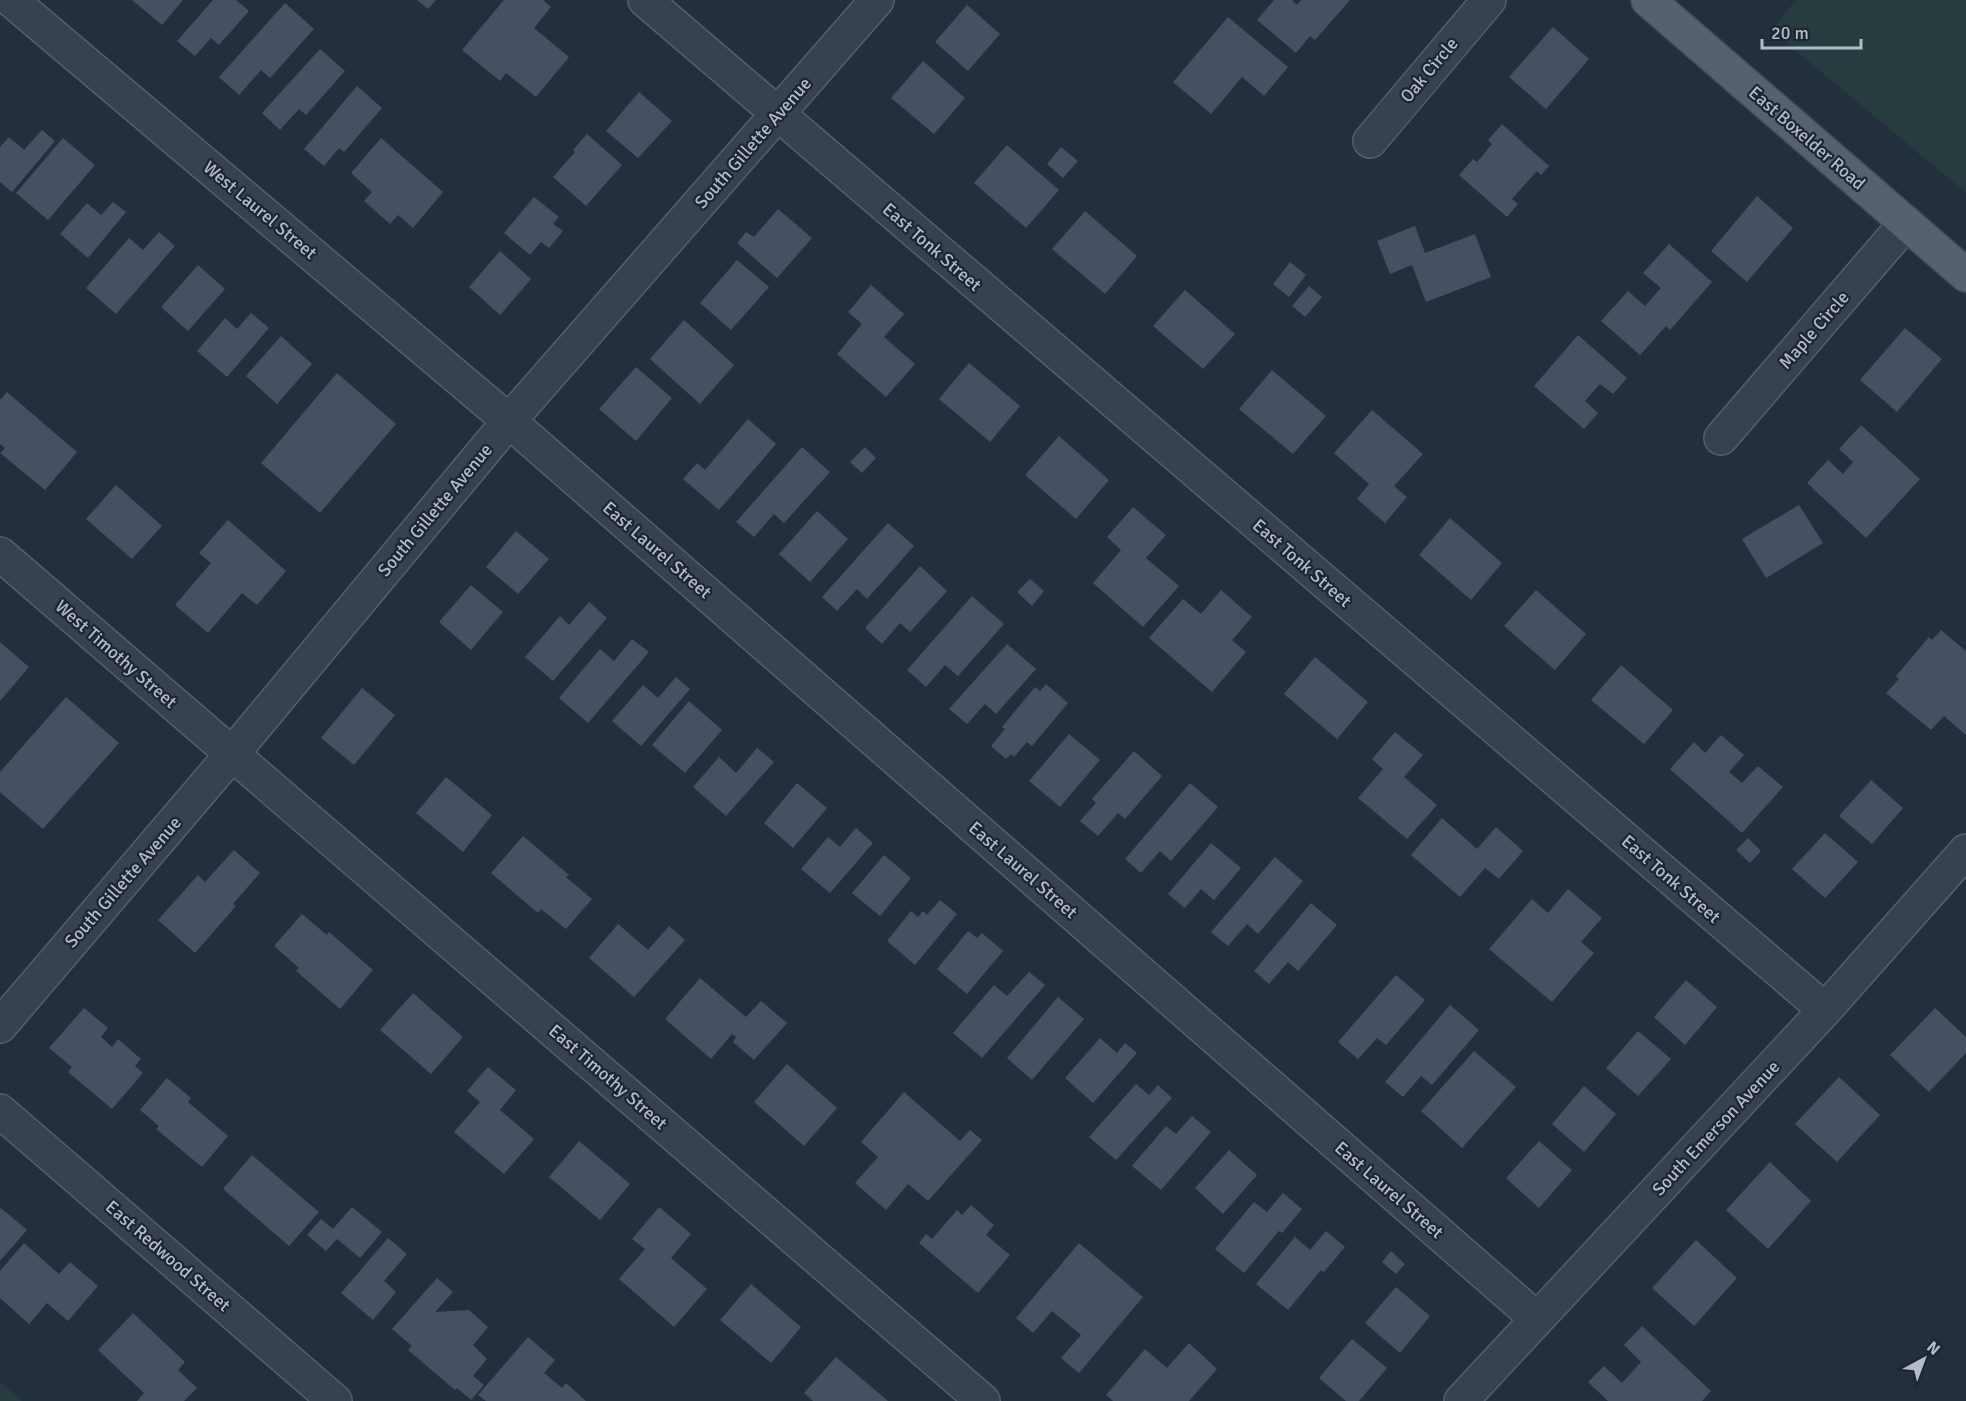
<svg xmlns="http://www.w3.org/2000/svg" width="1966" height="1401" font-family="Signika,sans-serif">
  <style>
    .green { fill: #263c3f }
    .building { fill: #455162 }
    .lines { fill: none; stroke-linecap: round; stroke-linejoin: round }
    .minor-casing { stroke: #565f6c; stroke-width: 36 }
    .major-casing { stroke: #414a57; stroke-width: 36 }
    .minor { stroke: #38414e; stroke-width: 33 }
    .major { stroke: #56606e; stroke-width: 33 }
    .labels { text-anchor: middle; stroke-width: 4.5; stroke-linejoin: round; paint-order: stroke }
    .street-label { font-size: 18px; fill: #b4bcc9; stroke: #1d2633 }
  </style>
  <rect width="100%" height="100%" fill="#242f3e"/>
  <!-- green -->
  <path class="green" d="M1796,0H1966V193L1771,30Z
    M0,1382L22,1401H0Z"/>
  <!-- building -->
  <path class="building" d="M132,0H183L162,25Z
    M213,0H236L249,11L219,45L211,38L195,56L177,41Z
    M417,0H436L428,9Z
    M504,0H543L551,7L534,28L569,57L536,97L506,73L500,81L462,50Z
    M1274,0H1292L1297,5L1301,0H1350L1315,40L1310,36L1296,53L1257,20Z
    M285,3L314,29L270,78L261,70L239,95L219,77Z
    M967,5L1000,34L968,71L935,42Z
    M1228,17L1288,67L1264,96L1242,77L1211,114L1173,82Z
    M1553,27L1589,59L1546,109L1509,77Z
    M320,49L345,71L306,115L299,109L280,130L262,113Z
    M923,61L965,98L934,134L891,98Z
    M357,86L382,108L344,152L339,148L324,166L304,149Z
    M639,92L672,121L638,158L606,131Z
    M1502,124L1549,166L1541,175L1537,171L1512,199L1518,204L1507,217L1459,175L1473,159L1477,162L1492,144L1488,140Z
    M42,130L55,141L12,192L0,182V147L9,137L24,150Z
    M587,134L622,165L586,206L553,177L575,152L573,150Z
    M63,138L95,165L48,220L16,193Z
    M381,138L443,192L413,228L398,215L390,224L364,201L372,192L351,173Z
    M1007,145L1059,190L1026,228L974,183Z
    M1061,147L1078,161L1063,178L1047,164Z
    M1757,196L1793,228L1747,282L1711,251Z
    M534,197L559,217L553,224L563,231L549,248L541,242L530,255L504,233Z
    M113,202L126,212L88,258L60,234L87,203L101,215Z
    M778,209L812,238L777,278L737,243L746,232L754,237Z
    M1085,211L1137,256L1105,294L1052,249Z
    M1415,226L1425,253L1475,234L1491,277L1426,302L1412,265L1390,274L1377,241Z
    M159,232L175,246L116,314L86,288L129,238L143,250Z
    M1669,244L1712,282L1670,330L1666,326L1640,355L1601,321L1628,291L1645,306L1661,288L1643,273Z
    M500,251L531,279L500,315L469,287Z
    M737,260L769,287L731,330L700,303Z
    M1290,262L1306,275L1289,297L1273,284Z
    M198,265L225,289L188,331L161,307Z
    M871,285L904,314L884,337L915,364L886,397L837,354L862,324L848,312Z
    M1309,286L1322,297L1305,317L1292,306Z
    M1185,290L1235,334L1203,369L1153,326Z
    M251,313L269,328L227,377L197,351L225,318L237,329Z
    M684,320L734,365L700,404L650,359Z
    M1905,328L1942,359L1897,412L1860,380Z
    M1578,335L1627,378L1613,394L1600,384L1585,401L1598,413L1584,429L1534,386Z
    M281,336L312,364L277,404L246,376Z
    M969,363L1020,406L990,442L939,399Z
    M636,367L672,398L636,441L599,409Z
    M1272,370L1326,416L1293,454L1239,409Z
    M337,373L396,424L320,513L261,463Z
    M7,392L77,452L45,490L0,453L5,448L0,444V400Z
    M1372,410L1423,454L1394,486L1407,497L1385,523L1357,499L1369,484L1334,453Z
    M748,419L776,444L719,510L683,479L697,463L705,470Z
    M1861,425L1920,479L1866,538L1807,483L1828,460L1843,474L1853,462L1839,449Z
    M1059,436L1109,480L1076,519L1025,475Z
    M802,447L830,472L784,523L774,514L754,537L736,522Z
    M865,447L876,458L862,473L850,462Z
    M116,485L162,526L132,559L86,519Z
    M1799,505L1823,543L1766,578L1742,539Z
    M1133,507L1166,535L1146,558L1179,586L1143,627L1093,583L1121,550L1107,537Z
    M817,511L848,539L810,582L779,554Z
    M1450,518L1502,563L1471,600L1419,555Z
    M228,520L286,571L257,605L242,593L208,633L175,605L211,563L199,553Z
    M888,523L914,546L867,599L857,589L837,611L822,597Z
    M516,531L549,559L518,594L486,567Z
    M920,566L947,591L910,632L900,623L882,644L865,628Z
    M1030,579L1044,591L1032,606L1017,592Z
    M471,585L503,612L471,650L439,622Z
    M1221,590L1252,617L1232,640L1246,652L1212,692L1149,638L1183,599L1201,614Z
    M1536,590L1586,634L1555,670L1504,626Z
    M972,596L1004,624L958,676L945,665L926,687L907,670Z
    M589,602L607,618L553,681L525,657L560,616L569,625Z
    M1941,630L1966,651V735L1944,716L1931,730L1886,693L1899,679L1896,676L1929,637L1932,640Z
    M632,639L649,652L588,723L559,698L600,649L614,661Z
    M0,642L29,667L0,701Z
    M1007,644L1036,669L996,714L985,704L967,724L949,709Z
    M1315,657L1368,702L1337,739L1284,694Z
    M1621,665L1673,710L1644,744L1591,700Z
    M676,677L690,689L641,746L612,721L643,685L658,698Z
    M1046,684L1068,703L1032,746L1027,742L1014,757L1011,754L1006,759L991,746L1005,729L1002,727L1035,687L1040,691Z
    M362,688L395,715L354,765L321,738Z
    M66,697L119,743L43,829L0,792V772Z
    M689,701L722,730L685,773L652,745Z
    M1395,732L1423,755L1404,777L1437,805L1407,839L1358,798L1383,769L1372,759Z
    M1069,734L1100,760L1060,807L1029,781Z
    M1721,735L1744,755L1729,772L1742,783L1758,766L1783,787L1742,833L1670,769L1694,742L1705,753Z
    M757,748L774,762L726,816L693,787L719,757L736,773Z
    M1134,751L1162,776L1125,819L1118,813L1098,836L1080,821L1096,803L1092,799Z
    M446,777L492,815L463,852L416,813Z
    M1871,780L1903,808L1872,844L1839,816Z
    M797,783L827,808L793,848L764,823Z
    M1190,783L1218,807L1171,861L1160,851L1141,873L1125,859Z
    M1442,818L1477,849L1496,827L1523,851L1499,879L1485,868L1460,897L1411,855Z
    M856,828L873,843L830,893L801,869L828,837L840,847Z
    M1825,833L1858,862L1825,898L1792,869Z
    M523,836L569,875L566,877L592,899L566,929L541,909L538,913L491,873Z
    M1748,838L1761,851L1750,863L1736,850Z
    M1211,843L1241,868L1214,900L1201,889L1185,908L1168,894Z
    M234,850L260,873L233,904L236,906L195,953L158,920L198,875L205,882Z
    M884,855L911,878L880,916L852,893Z
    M1275,857L1303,881L1258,934L1247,924L1228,946L1211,932Z
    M1568,889L1602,918L1581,942L1594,953L1552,1002L1489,949L1532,899L1548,913Z
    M940,900L957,914L915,965L887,941L911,911L918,917L923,911L927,915Z
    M1311,903L1337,925L1298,971L1288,962L1269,984L1254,971Z
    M302,914L327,935L329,932L373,970L340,1009L296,971L299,968L274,946Z
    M618,924L648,950L669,926L685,940L634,997L589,958Z
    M968,931L977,938L982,933L1003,951L967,994L937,969Z
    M1029,972L1045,985L982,1058L953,1033L994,985L1007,996Z
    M1396,975L1425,1000L1386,1045L1377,1038L1358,1059L1338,1042Z
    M700,978L746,1017L761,1001L787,1023L754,1060L733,1042L736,1037L732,1034L711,1059L665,1019Z
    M1686,980L1717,1007L1685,1045L1654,1017Z
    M413,993L463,1037L431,1074L380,1030Z
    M1058,997L1084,1019L1032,1080L1007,1058Z
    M1450,1005L1479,1030L1432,1085L1421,1076L1403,1097L1385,1082Z
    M84,1008L108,1028L101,1037L112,1047L118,1039L141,1059L135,1066L143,1073L112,1109L68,1072L72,1067L49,1048Z
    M1935,1008L1966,1037V1053L1929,1092L1890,1055Z
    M1638,1031L1671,1059L1638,1096L1606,1068Z
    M1100,1038L1117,1053L1125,1043L1137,1053L1093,1103L1065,1078Z
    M1474,1051L1516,1087L1462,1148L1421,1111Z
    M787,1064L837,1108L804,1146L754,1102Z
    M488,1067L516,1090L500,1110L534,1139L504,1174L454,1132L480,1102L467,1091Z
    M1839,1077L1880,1115L1837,1162L1795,1124Z
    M167,1078L191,1098L188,1102L228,1136L202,1167L156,1129L159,1126L140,1110Z
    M1136,1084L1149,1095L1158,1085L1172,1098L1116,1160L1089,1137Z
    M1584,1086L1616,1114L1584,1152L1552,1124Z
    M904,1092L960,1141L970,1130L982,1140L928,1201L908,1184L886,1210L855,1183L878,1157L861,1142Z
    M1192,1116L1211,1132L1161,1190L1132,1166L1166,1126L1176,1134Z
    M579,1141L630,1184L600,1220L549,1177Z
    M1539,1141L1572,1170L1539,1208L1506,1178Z
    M1229,1150L1257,1175L1223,1214L1195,1188Z
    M252,1155L319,1212L289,1246L223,1189Z
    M1770,1162L1811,1201L1768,1249L1726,1210Z
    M1283,1193L1302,1209L1282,1233L1279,1231L1244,1273L1215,1249L1254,1202L1267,1212Z
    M971,1205L994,1225L986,1235L1010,1255L978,1293L919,1243L926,1234L932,1239L957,1210L962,1215Z
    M352,1207L382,1232L360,1258L337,1239L326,1251L307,1235L321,1219L333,1229Z
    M659,1207L691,1234L671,1258L707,1289L674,1327L619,1279L645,1249L632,1239Z
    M1,1208L27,1230L0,1261V1209Z
    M1326,1231L1345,1247L1324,1272L1321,1270L1288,1310L1256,1284L1295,1237L1310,1250Z
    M388,1238L407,1254L384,1281L396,1292L373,1320L341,1293Z
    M1696,1240L1737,1278L1694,1326L1652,1288Z
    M24,1243L59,1274L70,1262L98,1286L68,1321L47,1303L29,1324L0,1298V1271Z
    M1079,1243L1143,1297L1079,1373L1061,1358L1081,1335L1052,1311L1033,1333L1016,1318Z
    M1391,1251L1405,1264L1396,1274L1382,1262Z
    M437,1278L453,1292L435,1312L469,1310L488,1327L473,1345L487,1359L473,1376L484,1385L471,1400L457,1388L455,1390L408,1350L412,1346L392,1329Z
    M751,1284L801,1327L771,1363L720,1320Z
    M1396,1287L1430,1316L1400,1353L1365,1323Z
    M133,1313L185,1362L178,1370L197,1388L184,1401H137L144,1393L98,1350Z
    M1642,1326L1711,1391L1702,1401H1608L1588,1382L1604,1366L1622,1383L1641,1362L1624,1345Z
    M528,1337L555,1360L544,1373L562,1388L566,1383L586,1401H486L478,1395Z
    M1352,1339L1387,1368L1359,1401H1346L1319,1378Z
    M1189,1343L1217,1369L1189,1401H1113L1106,1395L1145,1349L1167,1368Z
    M836,1357L888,1401H813L804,1393Z"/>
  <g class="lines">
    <defs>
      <path id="minor" d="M11,0L509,421L1537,1319
        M645,0L1825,1010
        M1370,141L1489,0
        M1721,438L1906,223
        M0,554L983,1401
        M0,1026L232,754L509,421L877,0
        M0,1111L335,1401
        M1461,1401L1825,1010L1966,851"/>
      <path id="major" d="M1648,0L1966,275"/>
    </defs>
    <!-- minor casing -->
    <use href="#minor" class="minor-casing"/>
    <!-- major casing -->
    <use href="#major" class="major-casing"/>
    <!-- minor -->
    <use href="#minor" class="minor"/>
    <!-- major -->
    <use href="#major" class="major"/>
  </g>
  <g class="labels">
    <!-- street labels -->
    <g class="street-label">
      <text transform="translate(1429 70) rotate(-50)" y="6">Oak Circle</text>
      <text transform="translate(1807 138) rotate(41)" y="6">East Boxelder Road</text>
      <text transform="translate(753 143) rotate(-49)" y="6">South Gillette Avenue</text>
      <text transform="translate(260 210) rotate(40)" y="6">West Laurel Street</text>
      <text transform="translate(932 247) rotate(41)" y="6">East Tonk Street</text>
      <text transform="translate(1814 330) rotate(-49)" y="6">Maple Circle</text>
      <text transform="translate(435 510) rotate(-50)" y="6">South Gillette Avenue</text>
      <text transform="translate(657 550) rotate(41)" y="6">East Laurel Street</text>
      <text transform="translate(1302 563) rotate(41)" y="6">East Tonk Street</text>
      <text transform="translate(116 654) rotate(41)" y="6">West Timothy Street</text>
      <text transform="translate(1023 870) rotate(41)" y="6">East Laurel Street</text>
      <text transform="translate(1671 879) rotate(41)" y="6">East Tonk Street</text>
      <text transform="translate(123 882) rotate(-49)" y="6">South Gillette Avenue</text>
      <text transform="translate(608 1077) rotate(41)" y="6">East Timothy Street</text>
      <text transform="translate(1716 1128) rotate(-47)" y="6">South Emerson Avenue</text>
      <text transform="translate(1389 1190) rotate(41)" y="6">East Laurel Street</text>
      <text transform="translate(168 1256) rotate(41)" y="6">East Redwood Street</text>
    </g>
  </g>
  <!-- north arrow -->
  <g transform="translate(1924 1359) rotate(41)" stroke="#1d2633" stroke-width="4.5" paint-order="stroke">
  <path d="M0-4.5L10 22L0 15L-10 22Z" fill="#b4bcc9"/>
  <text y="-9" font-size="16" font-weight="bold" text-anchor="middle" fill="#b4bcc9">N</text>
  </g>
  <!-- scale -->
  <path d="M1762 39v9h99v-9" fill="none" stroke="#b4bcc9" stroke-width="3"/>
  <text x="1771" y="39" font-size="18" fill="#b4bcc9" stroke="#1d2633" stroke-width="4.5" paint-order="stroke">20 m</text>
</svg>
